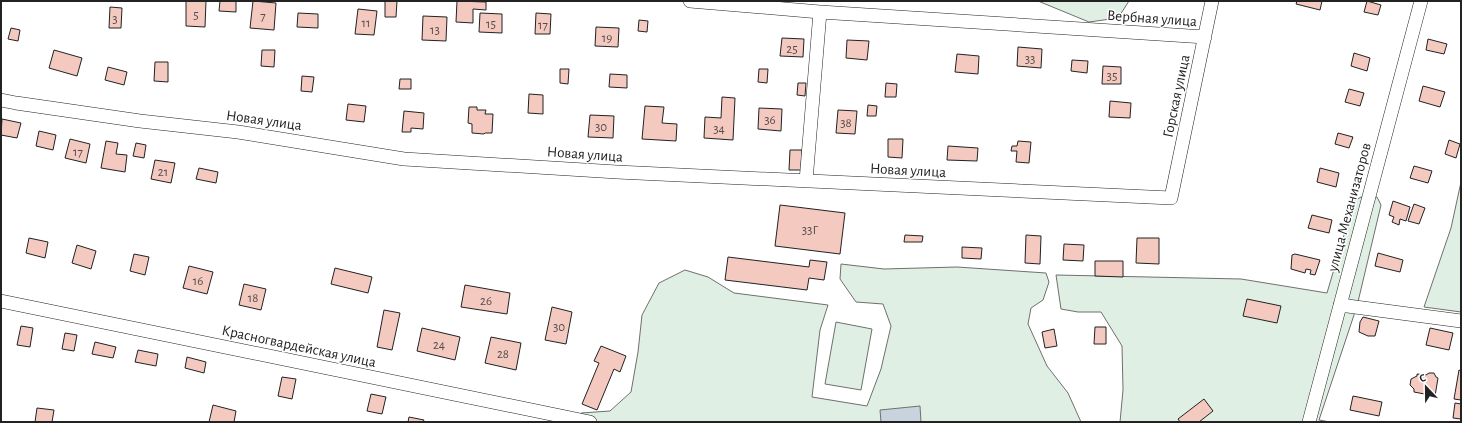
<svg xmlns="http://www.w3.org/2000/svg" width="1462" height="423" font-family="'Alegreya Sans',sans-serif">
  <style>
    .green { fill: #e0efe3; stroke: #6f6f6f }
    .water { fill: #c7d3dd; stroke: #6f6f6f }
    .building { fill: #f3c9c0; stroke: #222 }
    .lines { fill: none; stroke-linecap: round; stroke-linejoin: round }
    .minor-casing { stroke: #222; stroke-width: 14 }
    .minor { stroke: #fff; stroke-width: 13 }
    .labels { text-anchor: middle; stroke-width: 3; stroke-linejoin: round; paint-order: stroke }
    .number-label { font-size: 13px; fill: #564c4a }
    .street-label { font-size: 15px; fill: #222; stroke: #fff }
  </style>
  <rect width="100%" height="100%" fill="#fff"/>
  <!-- green -->
  <path class="green" d="M1038,1H1129L1118,18L1089,22Z
    M1461,182V312L1424,307L1451,228Z
    M1361,197H1377L1381,205L1357,306L1319,420L1330,422H1120L1123,390L1122,346L1101,312H1078L1061,309L1056,275L1241,279L1327,293L1354,201Z
    M841,264L884,269L957,267L1046,273L1049,282L1043,300L1031,308L1028,324L1047,366L1068,393L1081,422H574L581,413L610,411L631,392L638,352L642,315L659,283L685,270L708,277L734,293L828,305L820,330L812,397L867,406L881,369L891,326L883,304L856,302L840,279Z
    M836,322L872,329L861,390L825,384Z"/>
  <!-- water -->
  <path class="water" d="M920,406L921,422H881L880,410Z"/>
  <!-- building -->
  <path class="building" d="M186,1H206L205,27L186,26Z
    M220,1H236V12L219,11Z
    M253,1L276,3L274,30L250,28Z
    M385,1H397L396,17H385Z
    M457,1L486,2V10L473,9V23L456,22Z
    M1297,1H1322L1320,10L1296,4Z
    M1367,1L1381,5L1378,15L1364,12Z
    M110,7L122,8L121,28H109Z
    M358,9L377,11L374,35L355,34Z
    M298,13L318,14V28L297,27Z
    M480,13L502,14V33L479,32Z
    M536,13L551,14L550,34H535Z
    M423,16L447,17L446,41L422,40Z
    M639,20L648,21L647,32L638,31Z
    M596,27L619,28L618,47L595,46Z
    M11,28L20,30L18,41L8,39Z
    M782,38L804,39L803,57L780,56Z
    M1428,39L1447,44L1444,54L1426,50Z
    M847,40L869,41L867,60L846,58Z
    M1018,47L1042,49L1041,68L1017,66Z
    M54,50L82,58L77,76L49,68Z
    M262,50H275L274,67L261,66Z
    M1354,53L1370,58L1367,71L1351,66Z
    M957,54L979,56L978,74L955,72Z
    M1072,60L1088,61L1087,73L1071,71Z
    M155,62H168V82L154,81Z
    M1103,66L1121,67V84H1102Z
    M108,67L127,72L124,85L105,80Z
    M560,69H569L568,84L560,83Z
    M759,69H768L767,83L758,82Z
    M610,74L627,75V88L609,87Z
    M302,76L314,77L312,92L301,91Z
    M400,79H411V89H399Z
    M798,83H806L805,96L797,95Z
    M886,83L897,84L896,97H885Z
    M1423,86L1445,92L1440,107L1419,101Z
    M1349,89L1364,93L1360,106L1345,102Z
    M529,94L543,95V114L528,113Z
    M722,97L735,98L733,140L704,138L705,117L721,118Z
    M1110,101L1131,103L1130,118L1109,117Z
    M348,104L366,106L364,122L346,120Z
    M868,105L877,106L876,116H867Z
    M645,106L664,107L662,123L677,124L676,141L642,139Z
    M469,107H477V110H486L485,114H493L492,133H485L484,134L472,133V124L468,123Z
    M759,108L782,109L781,131L758,129Z
    M838,110L857,111L855,134L836,133Z
    M404,111L424,113L423,129L411,128V132H402Z
    M590,115L614,116L613,138L588,137Z
    M2,119L21,123L17,138L1,135Z
    M39,131L56,135L53,150L36,146Z
    M1338,133L1353,137L1349,148L1335,144Z
    M70,139L90,144L86,163L65,158Z
    M888,139H903L902,158L888,157Z
    M1449,140L1460,144L1456,158L1445,154Z
    M106,141L118,143L116,154L127,155L125,172L101,168Z
    M1018,141L1031,142L1029,163L1016,162L1017,151H1011L1012,146H1017Z
    M136,143L146,145L144,158L133,156Z
    M948,146L978,148L977,161L947,160Z
    M790,150H802L801,170H789Z
    M155,160L175,163L171,183L151,179Z
    M1414,166L1432,171L1428,183L1410,178Z
    M199,168L218,172L216,183L196,179Z
    M1320,168L1339,173L1336,187L1317,182Z
    M1393,201L1410,207L1406,221L1400,219L1399,225L1392,222L1394,217L1389,215Z
    M1414,204L1425,208L1419,224L1408,221Z
    M780,205L845,213L840,254L775,246Z
    M1312,215L1332,220L1329,233L1308,228Z
    M905,235L923,236L922,242H904Z
    M1026,235L1041,236L1040,264L1025,263Z
    M29,238L48,242L45,258L26,253Z
    M1137,238H1159V264L1136,263Z
    M1064,244L1084,245L1083,261L1063,260Z
    M77,245L96,251L91,269L72,263Z
    M962,247L982,248L981,259L962,258Z
    M1378,253L1403,260L1400,272L1375,266Z
    M134,254L149,257L145,275L130,271Z
    M1295,254L1320,260L1315,275L1310,274L1311,270L1306,269L1305,273L1291,269L1292,255Z
    M728,257L809,267L810,260L827,262L824,280L809,278L807,290L725,280Z
    M1095,261H1123V277L1095,276Z
    M189,266L213,272L207,294L183,288Z
    M335,268L372,277L368,293L331,284Z
    M244,284L266,289L261,310L239,305Z
    M465,285L510,293L507,314L461,307Z
    M1247,299L1281,306L1277,323L1243,316Z
    M552,307L572,312L566,344L545,340Z
    M384,310L400,313L392,350L377,347Z
    M1363,317L1379,321L1375,336H1368L1359,332L1360,322Z
    M21,326L33,328L30,347L17,345Z
    M1095,327H1106V344H1094Z
    M422,328L460,337L455,360L417,351Z
    M1430,328L1453,333L1449,350L1426,345Z
    M1054,329L1057,346L1045,348L1042,332Z
    M65,333L77,335L74,351L62,349Z
    M491,337L521,343L516,370L485,363Z
    M95,342L116,347L113,358L92,354Z
    M601,346L626,356L620,372L614,369L597,410L582,404L599,363L594,361Z
    M138,350L158,354L156,366L135,362Z
    M187,357L206,362L204,373L185,368Z
    M1459,370L1461,371V400L1454,399Z
    M1429,373H1434L1436,377L1438,378L1435,396L1414,392V389L1410,385L1411,379L1417,376V374L1426,375Z
    M282,377L296,379L292,399L278,396Z
    M371,394L386,397L382,414L367,411Z
    M1353,396L1382,402L1379,416L1350,410Z
    M1204,399L1213,411L1199,422H1180L1178,419Z
    M1455,403L1461,404V419L1453,418Z
    M213,405L236,411L234,422H209Z
    M37,408L54,410L52,422H35Z
    M409,417L424,420L423,422H408Z"/>
  <g class="lines">
    <defs>
      <path id="minor" d="M690,1L820,12L1205,37
        M1,100L16,103L140,121L238,132L404,159L617,172L1171,198L1212,1
        M806,181L820,12
        M1,301L590,422
        M1340,305L1461,321
        M1309,422L1421,1"/>
    </defs>
    <!-- minor casing -->
    <use href="#minor" class="minor-casing"/>
    <!-- minor -->
    <use href="#minor" class="minor"/>
  </g>
  <g class="labels">
    <!-- number labels -->
    <g class="number-label">
      <text x="196" y="19">5</text>
      <text x="263" y="20">7</text>
      <text x="115" y="23">3</text>
      <text x="366" y="27">11</text>
      <text x="491" y="28">15</text>
      <text x="543" y="29">17</text>
      <text x="435" y="34">13</text>
      <text x="607" y="42">19</text>
      <text x="792" y="53">25</text>
      <text x="1030" y="63">33</text>
      <text x="1112" y="80">35</text>
      <text x="770" y="124">36</text>
      <text x="846" y="127">38</text>
      <text x="601" y="131">30</text>
      <text x="719" y="133">34</text>
      <text x="78" y="156">17</text>
      <text x="163" y="176">21</text>
      <text x="810" y="234">33Г</text>
      <text x="198" y="285">16</text>
      <text x="253" y="302">18</text>
      <text x="486" y="305">26</text>
      <text x="559" y="331">30</text>
      <text x="439" y="349">24</text>
      <text x="503" y="358">28</text>
    </g>
    <!-- street labels -->
    <g class="street-label">
      <text transform="translate(1152 18) rotate(4)" y="5">Вербная улица</text>
      <text transform="translate(1176 96) rotate(-78)" y="5">Горская улица</text>
      <text transform="translate(264 120) rotate(8)" y="5">Новая улица</text>
      <text transform="translate(585 154) rotate(4)" y="5">Новая улица</text>
      <text transform="translate(908 170) rotate(3)" y="5">Новая улица</text>
      <text transform="translate(1349 207) rotate(-75)" y="5">улица Механизаторов</text>
      <text transform="translate(299 346) rotate(12)" y="5">Красногвардейская улица</text>
    </g>
  </g>
  <!-- border -->
  <rect width="1462" height="423" fill="none" stroke="#222222" stroke-width="4"/>
  <!-- north arrow -->
  <g transform="translate(1426 387) rotate(338)" stroke="#ffffff" stroke-width="3" paint-order="stroke">
  <path d="M0-3L7 15L0 10L-7 15Z" fill="#222222"/>
  <text y="-6" font-size="11" font-weight="bold" text-anchor="middle" fill="#222222">С</text>
  </g>
</svg>
